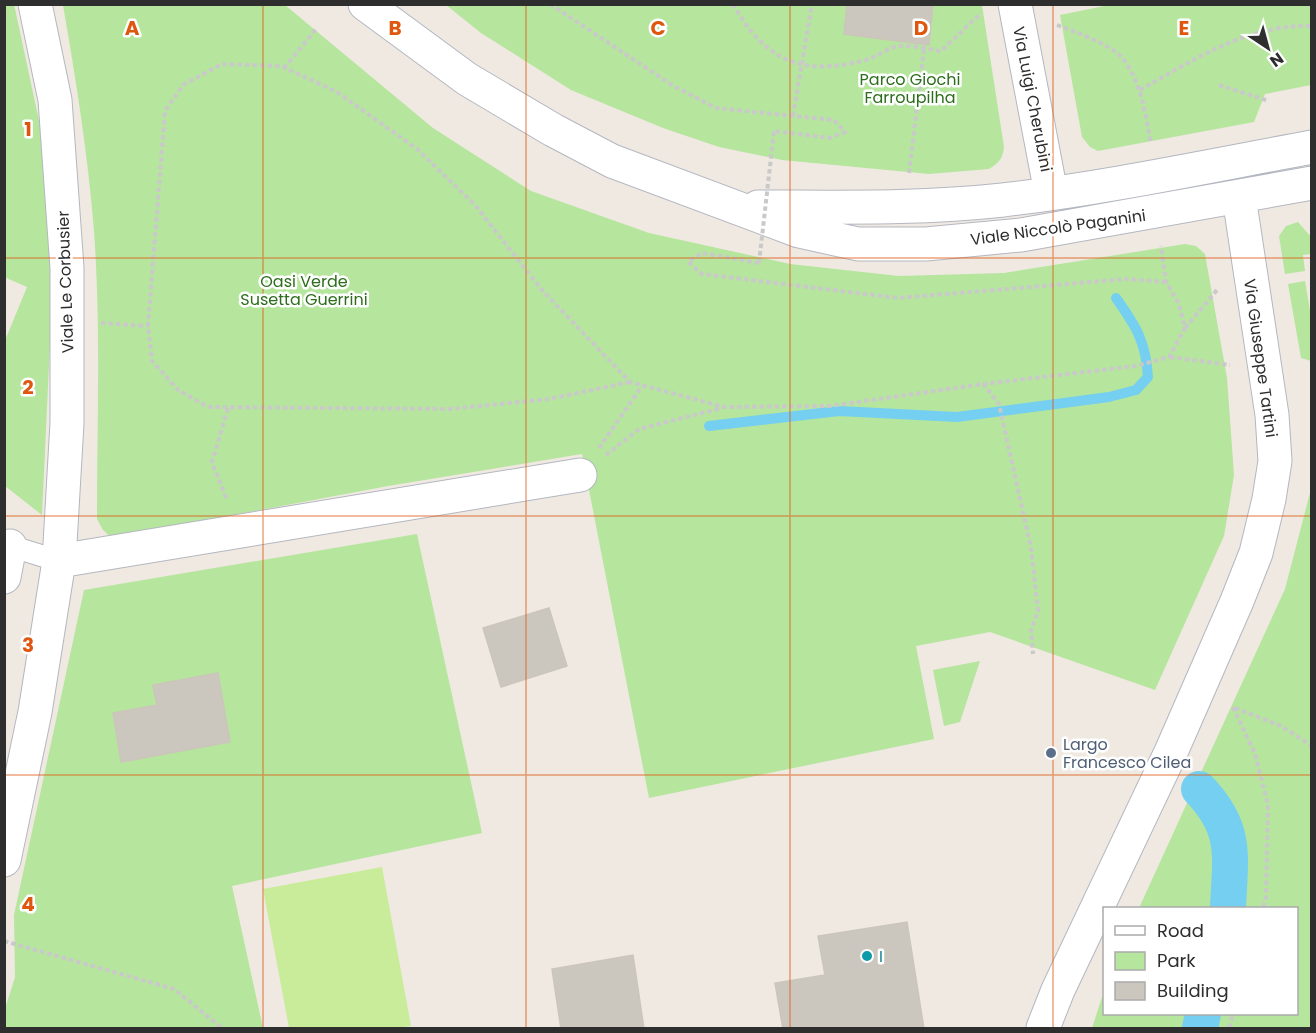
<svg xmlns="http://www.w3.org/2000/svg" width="1316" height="1033" font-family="Poppins,sans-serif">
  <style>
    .green { fill: #b6e59e }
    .pitch { fill: #c9ec9a }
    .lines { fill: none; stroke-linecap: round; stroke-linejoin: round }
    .stream { stroke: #75cff0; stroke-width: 10 }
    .canal { stroke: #75cff0; stroke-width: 36 }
    .building { fill: #cbc7bf; stroke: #cbc5ba; stroke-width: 1.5 }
    .lane-casing { stroke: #b4b7c1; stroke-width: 23 }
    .street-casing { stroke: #b4b7c1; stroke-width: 35 }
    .secondary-casing { stroke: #b4b7c1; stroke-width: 35 }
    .path { stroke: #c9c9c9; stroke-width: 4; stroke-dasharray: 4.5 3; stroke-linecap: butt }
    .lane { stroke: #fff; stroke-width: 21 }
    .street { stroke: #fff; stroke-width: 33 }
    .secondary { stroke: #fff; stroke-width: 33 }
    .path-bridge { stroke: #c9c9c9; stroke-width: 4; stroke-dasharray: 4.5 3; stroke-linecap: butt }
    .grid { fill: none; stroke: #df570e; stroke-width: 1.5; stroke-opacity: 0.55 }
    .service-dot { fill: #5c6f8a; stroke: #fff; stroke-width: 2 }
    .culture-dot { fill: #0f9aa8; stroke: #fff; stroke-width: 2 }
    .labels { text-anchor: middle; stroke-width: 5; stroke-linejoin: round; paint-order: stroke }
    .park-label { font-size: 16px; fill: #2c6e1b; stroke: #fff }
    .street-label { font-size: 16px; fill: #2e2e2e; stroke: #fff }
    .service-label { font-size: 16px; fill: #4e5e75; stroke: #fff; text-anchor: start }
    .culture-label { font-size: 16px; fill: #0d838f; stroke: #fff; text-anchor: start }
    .grid-label { font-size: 20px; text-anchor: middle; font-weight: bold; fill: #df570e; stroke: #fff; stroke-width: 5; stroke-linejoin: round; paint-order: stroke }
  </style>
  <rect width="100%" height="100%" fill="#efe9e1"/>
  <!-- green -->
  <path class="green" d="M14,4L41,130L52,301L42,515L5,486L4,343L27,287L4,277V5Z
    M1114,4L1311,5V85L1265,94L1254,122L1098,151L1090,147L1082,137L1060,15Z
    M63,5H285L433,128L531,191L649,233L790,264L899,276L1004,273L1185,244L1196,246L1205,254L1227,378L1234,475L1224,536L1155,690L990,632L916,646L934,739L649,798L582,454L388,486L112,538L103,530L97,519C97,424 101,327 94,231C88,155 76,80 63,5Z
    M446,5H982L1004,147C1003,158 999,163 989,169L929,174L782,160L719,147L663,128L571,90L481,33Z
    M1298,222L1311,237V254L1303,255L1305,271L1285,274L1279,236L1286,226Z
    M1305,281L1311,316V361L1301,358L1288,284Z
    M1311,489V1028H1092L1104,991V1014H1296V908H1139L1285,589Z
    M417,534L482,833L232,886L263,1028H5V1009L15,977L14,915L84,590Z
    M980,661L960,722L944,726L933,670Z"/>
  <!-- pitch -->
  <path class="pitch" d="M382,867L411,1026L397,1028H289L263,889Z"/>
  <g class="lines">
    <!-- stream -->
    <path class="stream" d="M709,426L839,411L957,417L1109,397L1136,390L1148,377C1146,342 1136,326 1116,298"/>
    <!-- canal -->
    <path class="canal" d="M1199,789C1238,830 1230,856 1228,908
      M1200,1028L1203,1014"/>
  </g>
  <!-- building -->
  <path class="building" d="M847,4H933L929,45L844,34Z
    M549,608L567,666L501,687L483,628Z
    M218,673L230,742L121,762L113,713L157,705L153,685Z
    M907,922L924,1029H783L775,983L825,975L818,936Z
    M633,955L644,1029H561L552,969Z"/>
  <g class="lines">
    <defs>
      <path id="lane" d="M4,541L10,546L59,561"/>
      <path id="street" d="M1015,4L1051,193
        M59,561L580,475
        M4,577L10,546
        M4,860L35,712L59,561L67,423V268L55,100L35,4
        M1043,1028L1058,990L1171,752L1237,601L1256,553L1269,499L1275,461L1272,415L1239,197"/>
      <path id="secondary" d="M365,4L467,79L553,130L612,161L799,231L858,244H926L1021,235L1312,183
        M758,207C839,207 921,209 1003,200C1106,188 1209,166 1312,147"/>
    </defs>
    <!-- lane casing -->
    <use href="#lane" class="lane-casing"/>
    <!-- street casing -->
    <use href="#street" class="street-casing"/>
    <!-- secondary casing -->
    <use href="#secondary" class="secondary-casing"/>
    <!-- path -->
    <path class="path" d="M550,4L672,85L716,108L834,120L845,132L830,138L774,131
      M733,4C765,61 802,77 865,60C876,58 888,47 899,46C913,45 928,49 941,51L981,13
      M1057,25C1075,32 1111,44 1123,59C1142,83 1145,115 1151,143
      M284,68L317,28
      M1219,85L1269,101
      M1140,90C1193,60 1248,24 1312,26
      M793,116L812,4
      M909,173L924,49
      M759,263L702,253L688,262L702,274L898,298L1127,279L1166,282
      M101,323L148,326
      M1185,328L1217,290
      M1170,357L1230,365
      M630,382L549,399L449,409L208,407L178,390L152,361L148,326L165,111L183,85L222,64L281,66L337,92L417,149L475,205L541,289L630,382L724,407L830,406L983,384L1136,366L1169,357L1185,328L1179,304L1166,282L1161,246
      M983,384L999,404L1031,548L1038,611L1031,630L1033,654
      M599,448L642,386
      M606,455L639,429L722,408
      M226,498L212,462L228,408
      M1233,707L1255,754L1268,805L1266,897L1263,908
      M1235,708L1281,726L1312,746
      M4,941L174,989L222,1028
      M1229,1028L1233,1014"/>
    <!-- lane -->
    <use href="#lane" class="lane"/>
    <!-- street -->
    <use href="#street" class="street"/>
    <!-- secondary -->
    <use href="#secondary" class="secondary"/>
    <!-- path-bridge -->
    <path class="path-bridge" d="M759,263L774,131"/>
  </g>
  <!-- grid -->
  <path class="grid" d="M263,4V1028M526,4V1028M790,4V1028M1053,4V1028M4,258H1312M4,516H1312M4,775H1312"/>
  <!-- markers -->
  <circle class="service-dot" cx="1051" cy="753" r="6"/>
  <circle class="culture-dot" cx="867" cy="956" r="6"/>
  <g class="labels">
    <!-- park labels -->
    <g class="park-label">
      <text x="910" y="85">Parco Giochi<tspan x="910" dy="18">Farroupilha</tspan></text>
      <text x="304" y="287">Oasi Verde<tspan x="304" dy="18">Susetta Guerrini</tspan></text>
    </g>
    <!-- street labels -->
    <g class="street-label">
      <text transform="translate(1033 99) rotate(79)" y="6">Via Luigi Cherubini</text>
      <text transform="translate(1058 227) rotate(-8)" y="6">Viale Niccolò Paganini</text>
      <text transform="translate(65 282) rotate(-92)" y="6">Viale Le Corbusier</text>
      <text transform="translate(1261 358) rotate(82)" y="6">Via Giuseppe Tartini</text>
    </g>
    <!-- service labels -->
    <g class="service-label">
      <text x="1063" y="750">Largo<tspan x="1063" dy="18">Francesco Cilea</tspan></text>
    </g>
    <!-- culture labels -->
    <g class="culture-label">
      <text x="879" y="962">I</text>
    </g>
  </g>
  <g class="grid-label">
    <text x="132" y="35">A</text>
    <text x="395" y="35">B</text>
    <text x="658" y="35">C</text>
    <text x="921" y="35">D</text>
    <text x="1184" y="35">E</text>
    <text x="28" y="136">1</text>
    <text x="28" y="394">2</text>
    <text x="28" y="652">3</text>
    <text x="28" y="911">4</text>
  </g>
  <!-- border -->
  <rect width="1316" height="1033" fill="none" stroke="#2e2e2e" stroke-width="12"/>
  <!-- legend -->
  <rect x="1103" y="907" width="195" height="108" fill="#ffffff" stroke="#ababab" stroke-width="1.5"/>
  <rect x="1115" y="926" width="30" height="9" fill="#ffffff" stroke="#ababab" stroke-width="1.5"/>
  <text x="1157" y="937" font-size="18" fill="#2e2e2e">Road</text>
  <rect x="1115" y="952" width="30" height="18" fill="#b6e59e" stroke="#ababab" stroke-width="1.5"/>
  <text x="1157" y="967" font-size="18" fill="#2e2e2e">Park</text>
  <rect x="1115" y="982" width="30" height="18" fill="#cbc7bf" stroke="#ababab" stroke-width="1.5"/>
  <text x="1157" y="997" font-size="18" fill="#2e2e2e">Building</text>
  <!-- north arrow -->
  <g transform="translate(1268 48) rotate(144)" stroke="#ffffff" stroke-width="4.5" paint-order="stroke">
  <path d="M0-4.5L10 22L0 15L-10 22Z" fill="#2e2e2e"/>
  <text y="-9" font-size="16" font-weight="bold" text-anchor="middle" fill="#2e2e2e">N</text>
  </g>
</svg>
